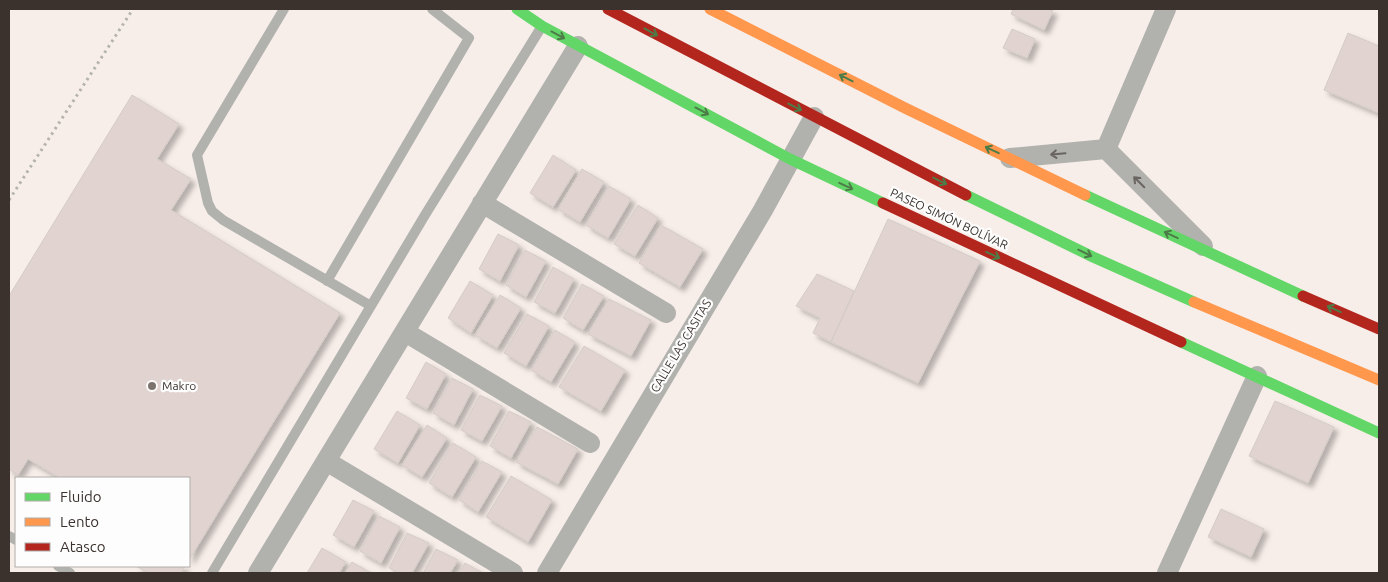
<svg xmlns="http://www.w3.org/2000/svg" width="1388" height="582" font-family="Ubuntu,sans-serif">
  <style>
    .building { fill: #e1d4d0; stroke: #d4cbc7; filter: url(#shadow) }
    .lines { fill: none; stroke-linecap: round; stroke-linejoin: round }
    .path { stroke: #b5b3af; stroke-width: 3; stroke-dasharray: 2.5 4; stroke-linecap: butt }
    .lane { stroke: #b1b2ad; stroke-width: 10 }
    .street { stroke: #b1b2ad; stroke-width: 20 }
    .fast { stroke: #63d668; stroke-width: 11 }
    .slow { stroke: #ff974d; stroke-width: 11 }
    .jam { stroke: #b3261e; stroke-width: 11 }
    .oneway { stroke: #4d7c48 }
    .oneway2 { stroke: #6a6561 }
    .poi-dot { fill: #7d746f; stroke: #fdfdfd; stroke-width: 2 }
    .labels { text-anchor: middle; stroke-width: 4.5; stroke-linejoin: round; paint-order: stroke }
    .street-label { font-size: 12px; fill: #3b322e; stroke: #fdfdfd }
    .poi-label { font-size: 12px; fill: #3b322e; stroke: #fdfdfd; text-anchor: start }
  </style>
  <defs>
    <filter id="shadow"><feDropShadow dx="4.5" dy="4.5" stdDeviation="2.5" flood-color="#0004"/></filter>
  </defs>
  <rect width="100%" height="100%" fill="#f8eee9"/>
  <!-- building -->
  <path class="building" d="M1013,9H1048L1053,11L1044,30L1011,14Z
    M1012,29L1035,39L1027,58L1003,48Z
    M1348,33L1379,46V113L1324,90Z
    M132,95L179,124L157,159L191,179L171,210L340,313L189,560V478H60L28,459L18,475L9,469V296Z
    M553,155L576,170L553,207L530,193Z
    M582,169L604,182L580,222L558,209Z
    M609,186L631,199L608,238L586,225Z
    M638,205L658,218L635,256L614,244Z
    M888,219L980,261L918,383L831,342Z
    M661,225L703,249L680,287L639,263Z
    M498,234L519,245L500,281L479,269Z
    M525,250L546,261L526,297L506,285Z
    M553,267L574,279L555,313L534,302Z
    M817,274L854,291L831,342L813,333L820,318L796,306Z
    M470,281L493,295L471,333L448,318Z
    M582,284L604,296L583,330L563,318Z
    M500,295L521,308L497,348L475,335Z
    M609,299L651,320L631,356L588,334Z
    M527,314L549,326L526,366L504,353Z
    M555,330L575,342L551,382L531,370Z
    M584,346L625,370L601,411L559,387Z
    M426,362L446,374L427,409L406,398Z
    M452,378L473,389L454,425L433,413Z
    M480,395L502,406L482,441L461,430Z
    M1275,401L1334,427L1308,483L1249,456Z
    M397,411L420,425L398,463L374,449Z
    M509,411L531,422L511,458L490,446Z
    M427,425L447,438L422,477L402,465Z
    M537,427L578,449L558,484L516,462Z
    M453,443L476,457L452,497L429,483Z
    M482,461L502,472L478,512L459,500Z
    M511,476L552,500L528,542L486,517Z
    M353,500L374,511L354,547L333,535Z
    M1221,509L1264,529L1251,557L1208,537Z
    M379,516L400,527L381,563L360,551Z
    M407,533L429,543L412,573H398L389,568Z
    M322,548L346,562L339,573H307Z
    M436,549L458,560L450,573H423Z
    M352,562L371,573H345Z
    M465,563L483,573H459Z
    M136,566H185L181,573H148Z"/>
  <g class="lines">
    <!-- path -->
    <path class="path" d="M9,200L133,9"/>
    <!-- lane -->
    <path class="lane" d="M284,9L197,155L208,203L212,211L223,220L371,306
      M327,281L469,38L432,9
      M9,536L16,540
      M58,566L70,573
      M212,573L425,215L542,26"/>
    <!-- street -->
    <path class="street" d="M1106,149L1166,9
      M1106,149L1203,246
      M1010,158L1106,149
      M482,203L666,313
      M405,332L590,443
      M326,461L513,573
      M258,573L578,46
      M547,573L763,210L814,117
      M1167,573L1257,376"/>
    <!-- fast -->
    <path class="fast" d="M517,9L542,26L790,159L883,203
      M966,195L1093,257L1194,302
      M1085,195L1303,296
      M1181,342L1379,433"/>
    <!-- slow -->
    <path class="slow" d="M710,9L905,108L1085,195
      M1194,302L1379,380"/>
    <!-- jam -->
    <path class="jam" d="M608,9L966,195
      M883,203L1181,342
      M1303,296L1379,329"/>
  </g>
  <!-- one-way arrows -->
  <defs><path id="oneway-shaft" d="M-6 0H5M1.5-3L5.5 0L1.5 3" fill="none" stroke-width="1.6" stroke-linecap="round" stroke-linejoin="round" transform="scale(1.25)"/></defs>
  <g class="oneway">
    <use href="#oneway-shaft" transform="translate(651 32) rotate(29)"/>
    <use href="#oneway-shaft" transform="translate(558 35) rotate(28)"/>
    <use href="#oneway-shaft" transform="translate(846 78) rotate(-153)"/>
    <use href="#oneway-shaft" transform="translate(795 107) rotate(27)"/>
    <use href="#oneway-shaft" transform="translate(702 111) rotate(28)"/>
    <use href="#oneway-shaft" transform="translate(992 150) rotate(-155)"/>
    <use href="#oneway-shaft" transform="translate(940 181) rotate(27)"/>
    <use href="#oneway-shaft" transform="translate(846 186) rotate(25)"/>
    <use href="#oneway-shaft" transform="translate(1171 235) rotate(-155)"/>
    <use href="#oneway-shaft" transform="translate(1085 253) rotate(26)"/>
    <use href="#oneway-shaft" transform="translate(993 255) rotate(25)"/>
    <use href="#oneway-shaft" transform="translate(1334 309) rotate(-156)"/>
  </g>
  <g class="oneway2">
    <use href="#oneway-shaft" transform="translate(1058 154) rotate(175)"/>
    <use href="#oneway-shaft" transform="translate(1139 182) rotate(-135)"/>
  </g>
  <!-- markers -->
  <circle class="poi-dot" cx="152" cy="386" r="5"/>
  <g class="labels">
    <!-- street labels -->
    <g class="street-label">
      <text transform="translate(949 219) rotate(25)" y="4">PASEO SIMÓN BOLÍVAR</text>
      <text transform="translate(681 346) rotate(-59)" y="4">CALLE LAS CASITAS</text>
    </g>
    <!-- poi labels -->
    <g class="poi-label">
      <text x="162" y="390">Makro</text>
    </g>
  </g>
  <!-- border -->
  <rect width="1388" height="582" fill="none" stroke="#3b322e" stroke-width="20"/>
  <!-- legend -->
  <rect x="15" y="477" width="175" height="90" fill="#fdfdfd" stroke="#afacaa"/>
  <rect x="25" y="493" width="25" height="8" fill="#63d668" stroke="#afacaa"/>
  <text x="60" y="502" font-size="15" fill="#3b322e">Fluido</text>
  <rect x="25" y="518" width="25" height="8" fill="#ff974d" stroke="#afacaa"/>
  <text x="60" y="527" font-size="15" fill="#3b322e">Lento</text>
  <rect x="25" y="543" width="25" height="8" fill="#b3261e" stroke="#afacaa"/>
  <text x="60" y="552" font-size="15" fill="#3b322e">Atasco</text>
</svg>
